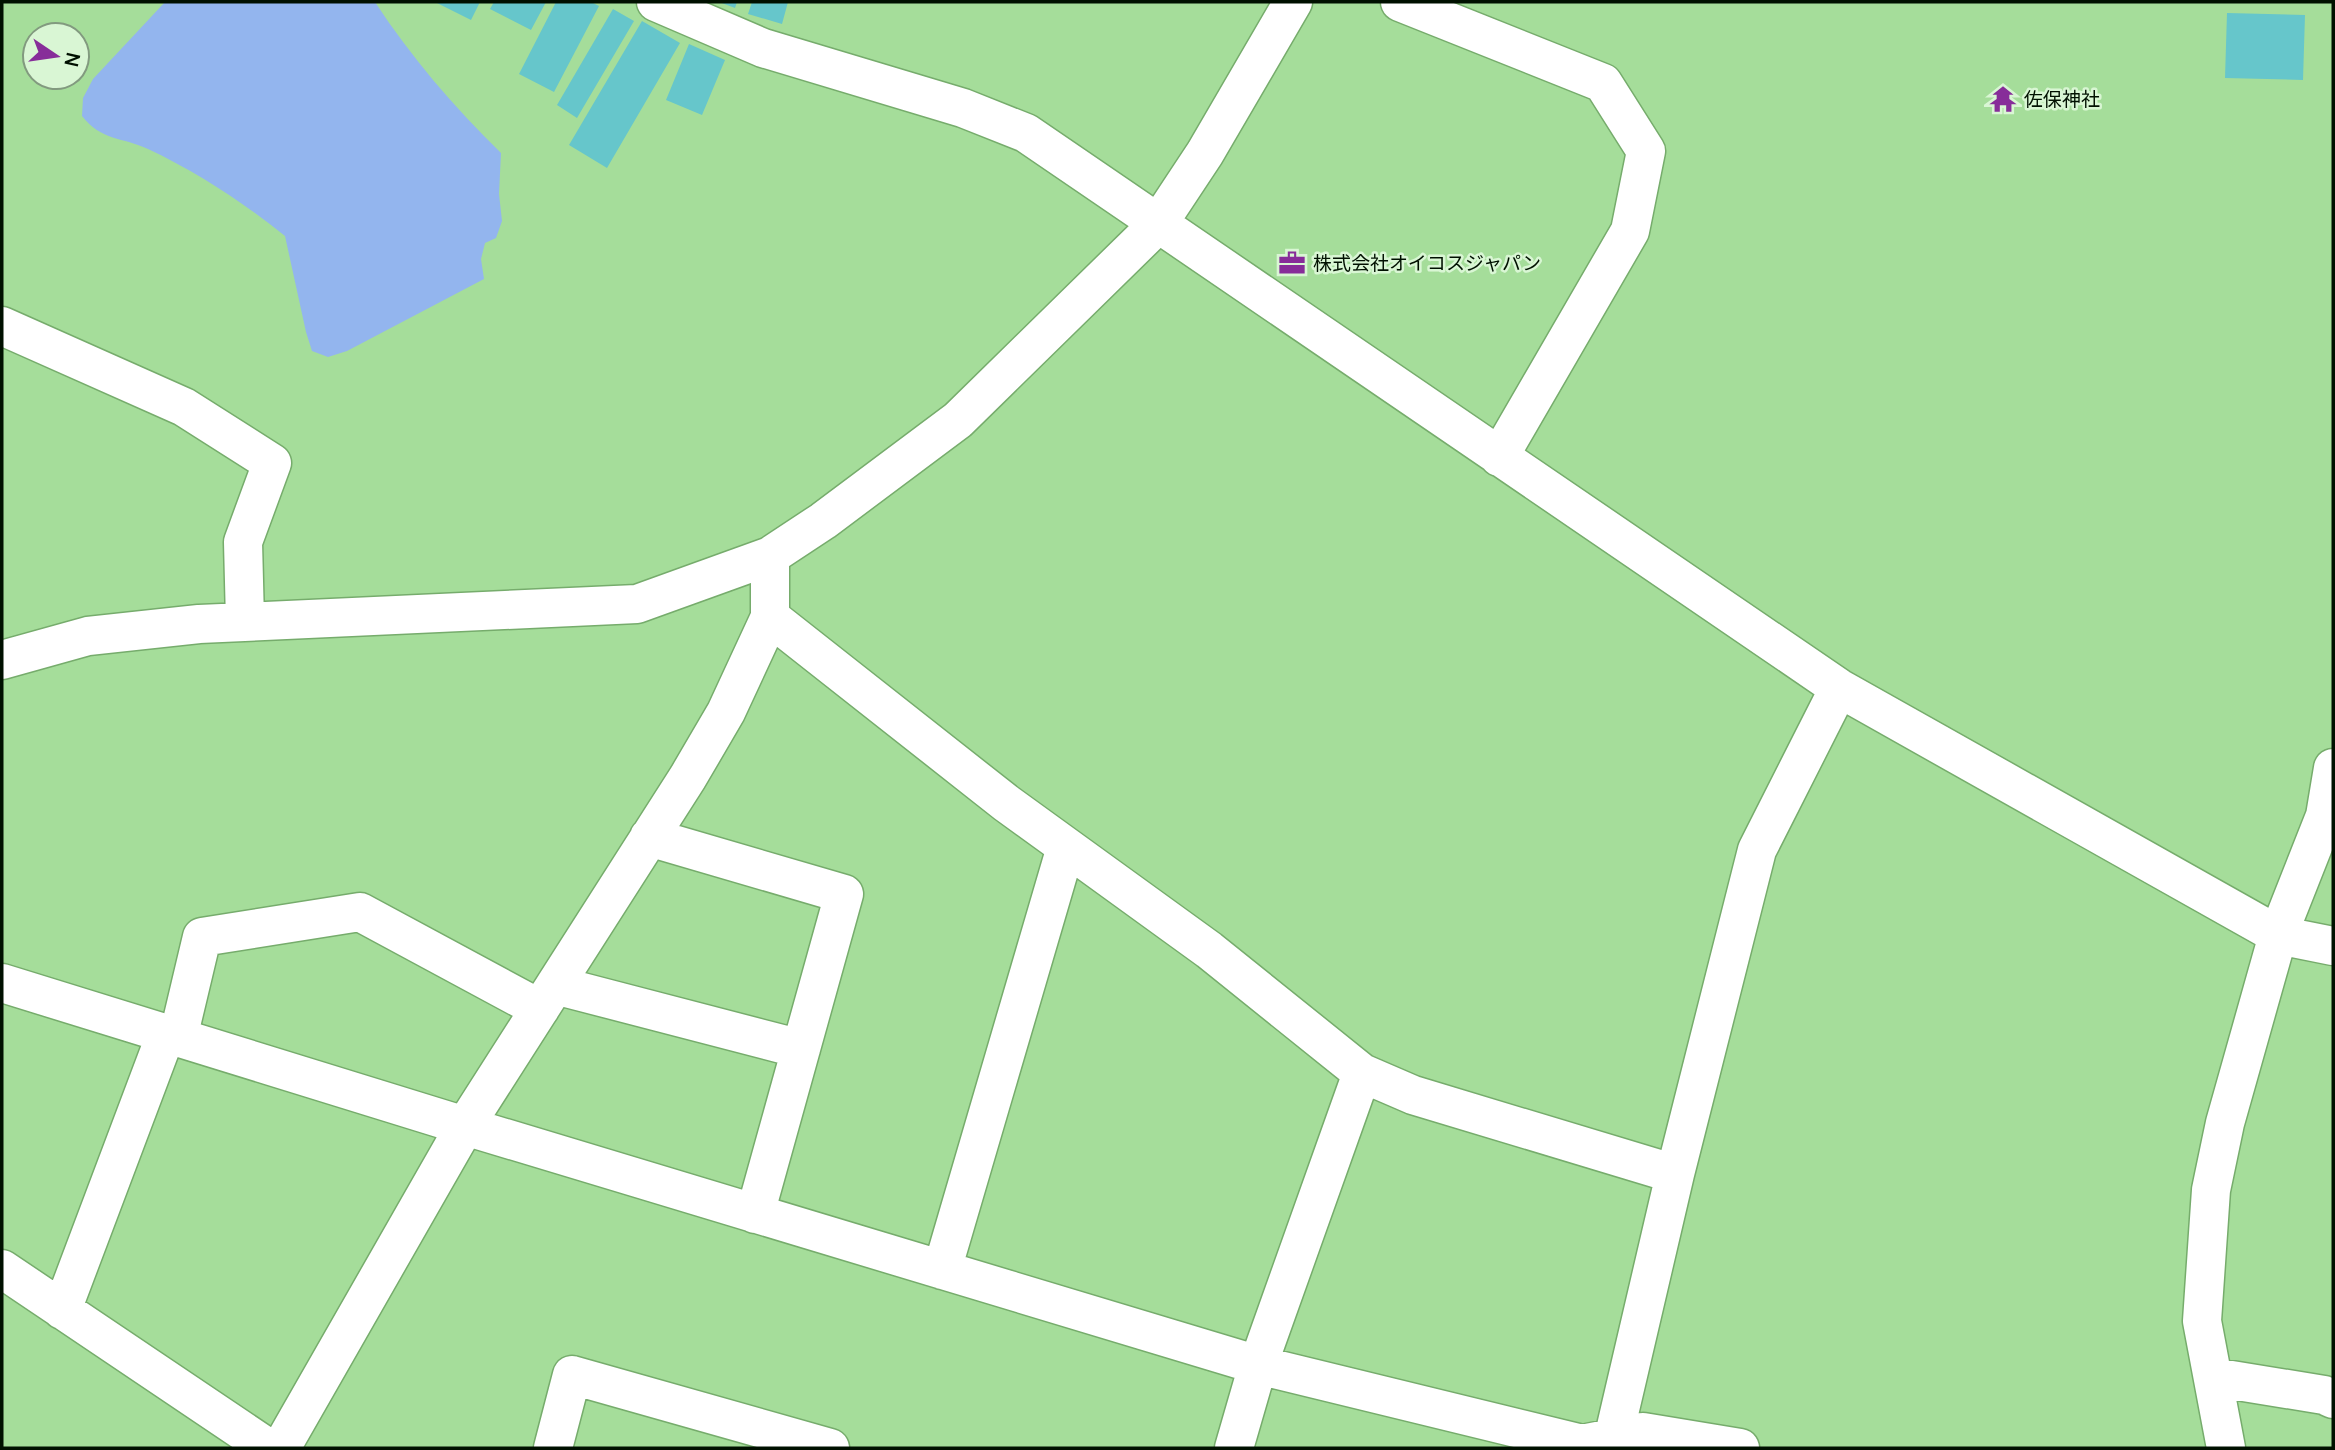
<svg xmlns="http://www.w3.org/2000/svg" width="2335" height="1450" font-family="Manrope,'Noto Sans JP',sans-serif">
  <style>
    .water { fill: #93b5ee }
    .building { fill: #66c6cb }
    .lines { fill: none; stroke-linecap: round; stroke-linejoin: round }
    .minor-casing { stroke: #76ac6c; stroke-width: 41 }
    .minor { stroke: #fff; stroke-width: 38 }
    .labels { text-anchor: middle; stroke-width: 5; stroke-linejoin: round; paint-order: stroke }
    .poi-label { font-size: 19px; fill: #001000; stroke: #d9f6d4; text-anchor: start }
  </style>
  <rect width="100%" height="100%" fill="#a5dd9a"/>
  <!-- water -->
  <path class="water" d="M165,2H375C411,57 454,107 501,153L499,194L502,221L496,238L485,243L481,259L484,279L347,351L328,357L312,351L306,332L285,236C244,203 197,172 148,149C123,137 101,141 82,116L83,98L93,79Z"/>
  <!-- building -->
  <path class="building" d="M435,2H480L471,20Z
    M494,2H546L531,30L490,9Z
    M556,2H591L599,6L554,92L519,74Z
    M719,2H737L735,8Z
    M752,2H788L782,24L748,14Z
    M613,9L634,21L577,118L557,105Z
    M2227,13L2305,15L2303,80L2225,78Z
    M642,21L680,43L607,168L569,145Z
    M689,44L725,60L702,115L666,100Z"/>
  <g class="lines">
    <defs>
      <path id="minor" d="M656,2L763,48L963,108L1026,133L1839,688L2278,935L2333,946
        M1400,2L1603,83L1646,151L1630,231L1499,457
        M2,326L184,407L272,463L243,542L245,621
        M770,617L1006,803L1209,950L1362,1073L1413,1095L1675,1174
        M2,660L88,636L199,624L637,604L770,556L823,521L958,420L1158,224L1205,153L1293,2
        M649,837L844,894L755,1214
        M2,983L465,1126L1258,1365L1582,1444L1643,1432L1740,1448
        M555,985L801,1049
        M178,1038L202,937L360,912L540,1009
        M2,1269L268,1448
        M942,1270L1066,847
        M62,1310L166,1034
        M2213,1377L2324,1395L2333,1399
        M281,1448L465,1126L688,777L726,712L770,617V556
        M553,1448L572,1375L830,1448
        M1234,1448L1258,1365L1362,1073
        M1611,1448L1675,1174L1757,850L1839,688
        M2226,1448L2202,1321L2211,1190L2225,1123L2278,935L2325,816L2333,768"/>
    </defs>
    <!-- minor casing -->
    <use href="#minor" class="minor-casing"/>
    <!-- minor -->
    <use href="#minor" class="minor"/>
  </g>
  <!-- icons -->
  <defs>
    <symbol id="temple-bare" viewBox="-9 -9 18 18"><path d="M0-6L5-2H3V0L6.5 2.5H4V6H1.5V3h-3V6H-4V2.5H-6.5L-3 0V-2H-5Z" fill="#872d99" stroke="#d9f6d4" stroke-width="2.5" paint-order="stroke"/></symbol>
    <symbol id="office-bare" viewBox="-9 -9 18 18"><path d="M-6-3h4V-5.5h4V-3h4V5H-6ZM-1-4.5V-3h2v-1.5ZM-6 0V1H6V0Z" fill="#872d99" stroke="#d9f6d4" stroke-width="2.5" paint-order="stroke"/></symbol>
  </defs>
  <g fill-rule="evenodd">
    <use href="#temple-bare" x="1984" y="80" width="38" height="38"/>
    <use href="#office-bare" x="1273" y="244" width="38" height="38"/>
  </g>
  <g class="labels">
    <!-- poi labels -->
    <g class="poi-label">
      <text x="2024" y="106">佐保神社</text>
      <text x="1313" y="270">株式会社オイコスジャパン</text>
    </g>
  </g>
  <!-- border -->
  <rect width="2335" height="1450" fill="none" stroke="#001000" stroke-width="7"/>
  <!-- north arrow -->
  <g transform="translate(56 56) rotate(103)"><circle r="33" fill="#d9f6d4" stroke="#829a7f" stroke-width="2"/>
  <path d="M0-5L12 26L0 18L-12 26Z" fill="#872d99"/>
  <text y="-10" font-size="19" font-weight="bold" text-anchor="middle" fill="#001000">N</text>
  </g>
</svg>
